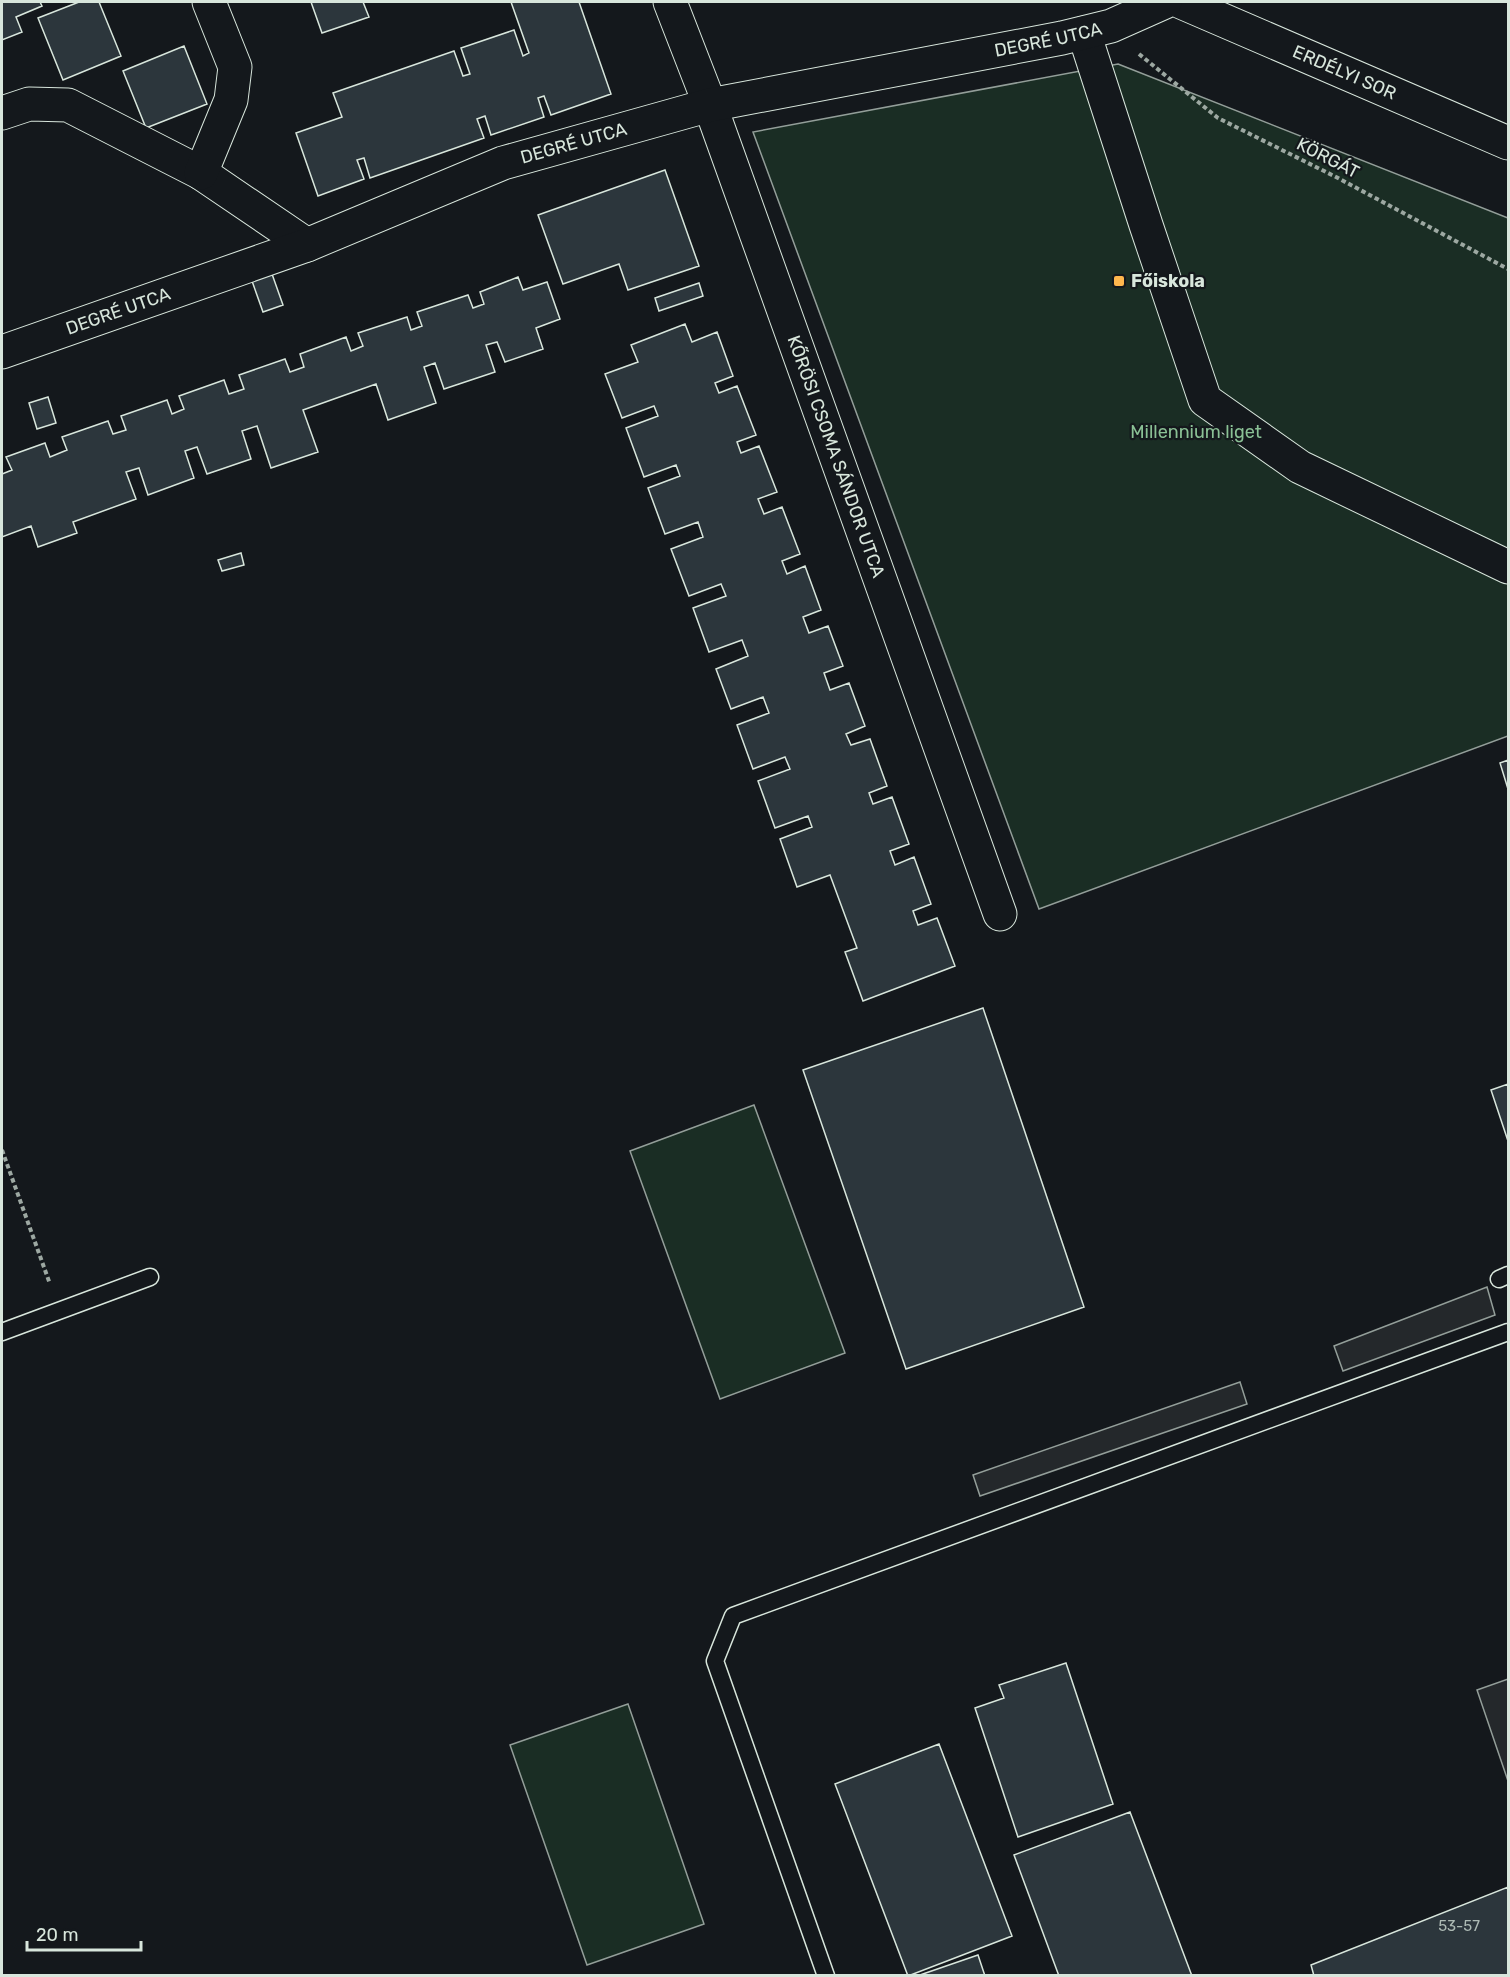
<svg xmlns="http://www.w3.org/2000/svg" width="1510" height="1977" font-family="Rubik,sans-serif">
  <style>
    .green { fill: #1a2d24; stroke: #939e99; stroke-width: 1.5 }
    .parking { fill: #24282b; stroke: #939e99; stroke-width: 1.5 }
    .building { fill: #2c363c; stroke: #d8e6dc; stroke-width: 1.5 }
    .lines { fill: none; stroke-linecap: round; stroke-linejoin: round }
    .lane-casing { stroke: #d8e6dc; stroke-width: 19 }
    .street-casing { stroke: #d8e6dc; stroke-width: 35 }
    .path { stroke: #9da8a2; stroke-width: 4; stroke-dasharray: 4.5 3; stroke-linecap: butt }
    .lane { stroke: #14181c; stroke-width: 16 }
    .street { stroke: #14181c; stroke-width: 33 }
    .poi-dot { fill: #ffb74d; stroke: #14181c; stroke-width: 2 }
    .labels { text-anchor: middle; stroke-width: 4.5; stroke-linejoin: round; paint-order: stroke }
    .number-label { font-size: 15px; fill: #adbab4 }
    .street-label { font-size: 18px; fill: #d8e6dc; stroke: #14181c }
    .poi-label { font-size: 18px; font-weight: bold; fill: #d8e6dc; stroke: #14181c; text-anchor: start }
    .park-label { font-size: 18px; fill: #8ac095; stroke: #14181c }
  </style>
  <rect width="100%" height="100%" fill="#14181c"/>
  <!-- green -->
  <path class="green" d="M1118,64L1508,218V736L1039,909L753,132Z
    M754,1105L845,1353L720,1399L630,1151Z
    M628,1704L704,1924L587,1965L510,1745Z"/>
  <!-- parking -->
  <path class="parking" d="M1487,1287L1495,1315L1343,1371L1334,1346Z
    M1240,1382L1247,1404L980,1496L973,1475Z
    M1508,1679V1781L1477,1690Z"/>
  <!-- building -->
  <path class="building" d="M2,2H40L42,6L16,17L22,32L2,40Z
    M79,2H99L121,56L63,80L38,18Z
    M311,2H363L369,17L322,33Z
    M511,2H579L611,94L551,115L544,96L538,98L544,117L491,135L485,116L477,119L484,138L370,178L364,158L357,160L364,179L318,196L296,133L342,117L333,93L454,51L463,76L470,74L461,48L514,30L523,56L529,53Z
    M184,46L207,104L146,128L123,71Z
    M665,170L699,266L628,290L619,264L563,284L538,215Z
    M272,274L283,305L263,312L252,281Z
    M518,277L523,290L547,282L560,319L536,328L543,349L505,362L497,342L486,345L495,372L444,389L435,363L424,367L436,403L388,420L376,384L303,410L318,452L271,468L257,426L242,431L251,459L207,474L197,447L185,451L194,478L148,495L139,468L126,472L136,499L73,522L77,533L38,547L31,526L2,537V474L12,470L6,457L45,443L50,457L67,450L62,437L108,421L113,434L126,430L121,416L167,400L172,414L184,409L179,396L224,380L229,394L244,389L239,375L285,359L290,372L304,367L300,354L346,337L351,351L363,346L358,333L407,317L411,330L422,326L417,312L468,295L473,308L484,304L480,292Z
    M699,283L703,296L659,311L655,298Z
    M685,324L692,342L717,332L733,376L715,383L719,393L737,386L756,435L737,442L741,453L759,446L777,492L758,499L764,514L782,507L800,554L782,561L787,574L805,566L821,610L803,617L809,633L828,626L843,666L824,673L830,690L849,683L865,726L846,734L851,745L870,739L887,786L869,793L873,804L892,797L909,844L890,851L895,865L914,857L931,904L913,911L918,925L937,918L955,966L863,1001L845,952L857,948L830,875L797,887L780,839L812,827L808,816L775,828L758,781L790,769L785,757L753,769L737,725L769,713L763,697L731,709L716,669L748,656L742,640L709,652L693,608L726,596L721,584L689,596L671,549L703,537L698,522L665,534L648,488L680,476L676,465L644,477L626,428L658,416L654,406L622,418L605,374L638,362L631,345Z
    M48,397L56,423L37,429L29,403Z
    M241,553L244,565L222,571L218,560Z
    M1508,760V789L1500,763Z
    M983,1008L1084,1307L906,1369L803,1070Z
    M1508,1084V1141L1491,1090Z
    M1066,1663L1113,1804L1018,1837L975,1708L1004,1698L999,1685Z
    M939,1744L1012,1936L908,1976L835,1784Z
    M1130,1812L1192,1976H1059L1014,1855Z
    M1508,1887V1976H1314L1311,1965Z
    M978,1955L985,1976H917Z"/>
  <g class="lines">
    <defs>
      <path id="lane" d="M1499,1279L1508,1275
        M2,1332L150,1277
        M826,1976L715,1661L733,1616L1508,1332"/>
      <g id="street">
        <path id="s1" d="M670,2L710,105L1000,914"/>
        <path id="s2" d="M1181,2L1508,143"/>
        <path d="M1084,33L1146,225L1205,400L1300,467L1508,567"/>
        <path d="M2,113L29,104L68,105L201,173L307,245"/>
        <path d="M201,173L231,100L235,67L209,2"/>
        <path id="s3" d="M2,352L307,245L503,163L710,105L1062,38L1111,26L1165,2"/>
      </g>
    </defs>
    <!-- lane casing -->
    <use href="#lane" class="lane-casing"/>
    <!-- street casing -->
    <use href="#street" class="street-casing"/>
    <!-- path -->
    <path class="path" d="M1139,54L1218,118L1336,177L1508,269
      M2,1150L50,1284"/>
    <!-- lane -->
    <use href="#lane" class="lane"/>
    <!-- street -->
    <use href="#street" class="street"/>
  </g>
  <!-- markers -->
  <rect class="poi-dot" x="1113" y="275" width="12" height="12" rx="3"/>
  <g class="labels">
    <!-- number labels -->
    <g class="number-label">
      <text x="1459" y="1931">53-57</text>
    </g>
    <!-- street labels -->
    <g class="street-label">
      <text dy="6" stroke="none"><textPath href="#s3" startOffset="1095">DEGRÉ UTCA</textPath></text>
      <text dy="6" stroke="none"><textPath href="#s2" startOffset="178">ERDÉLYI SOR</textPath></text>
      <text dy="6" stroke="none"><textPath href="#s3" startOffset="609">DEGRÉ UTCA</textPath></text>
      <text transform="translate(1328 158) rotate(27)" y="6">KÖRGÁT</text>
      <text dy="6" stroke="none"><textPath href="#s3" startOffset="123">DEGRÉ UTCA</textPath></text>
      <text dy="6" stroke="none"><textPath href="#s1" startOffset="484">KŐRÖSI CSOMA SÁNDOR UTCA</textPath></text>
    </g>
    <!-- poi labels -->
    <g class="poi-label">
      <text x="1131" y="287">Főiskola</text>
    </g>
    <!-- park labels -->
    <g class="park-label">
      <text x="1196" y="438">Millennium liget</text>
    </g>
  </g>
  <!-- border -->
  <rect width="1510" height="1977" fill="none" stroke="#d8e6dc" stroke-width="6"/>
  <!-- scale -->
  <path d="M27 1941v9h114v-9" fill="none" stroke="#d8e6dc" stroke-width="3"/>
  <text x="36" y="1941" font-size="18" fill="#d8e6dc" stroke="#14181c" stroke-width="4.5" paint-order="stroke">20 m</text>
</svg>
